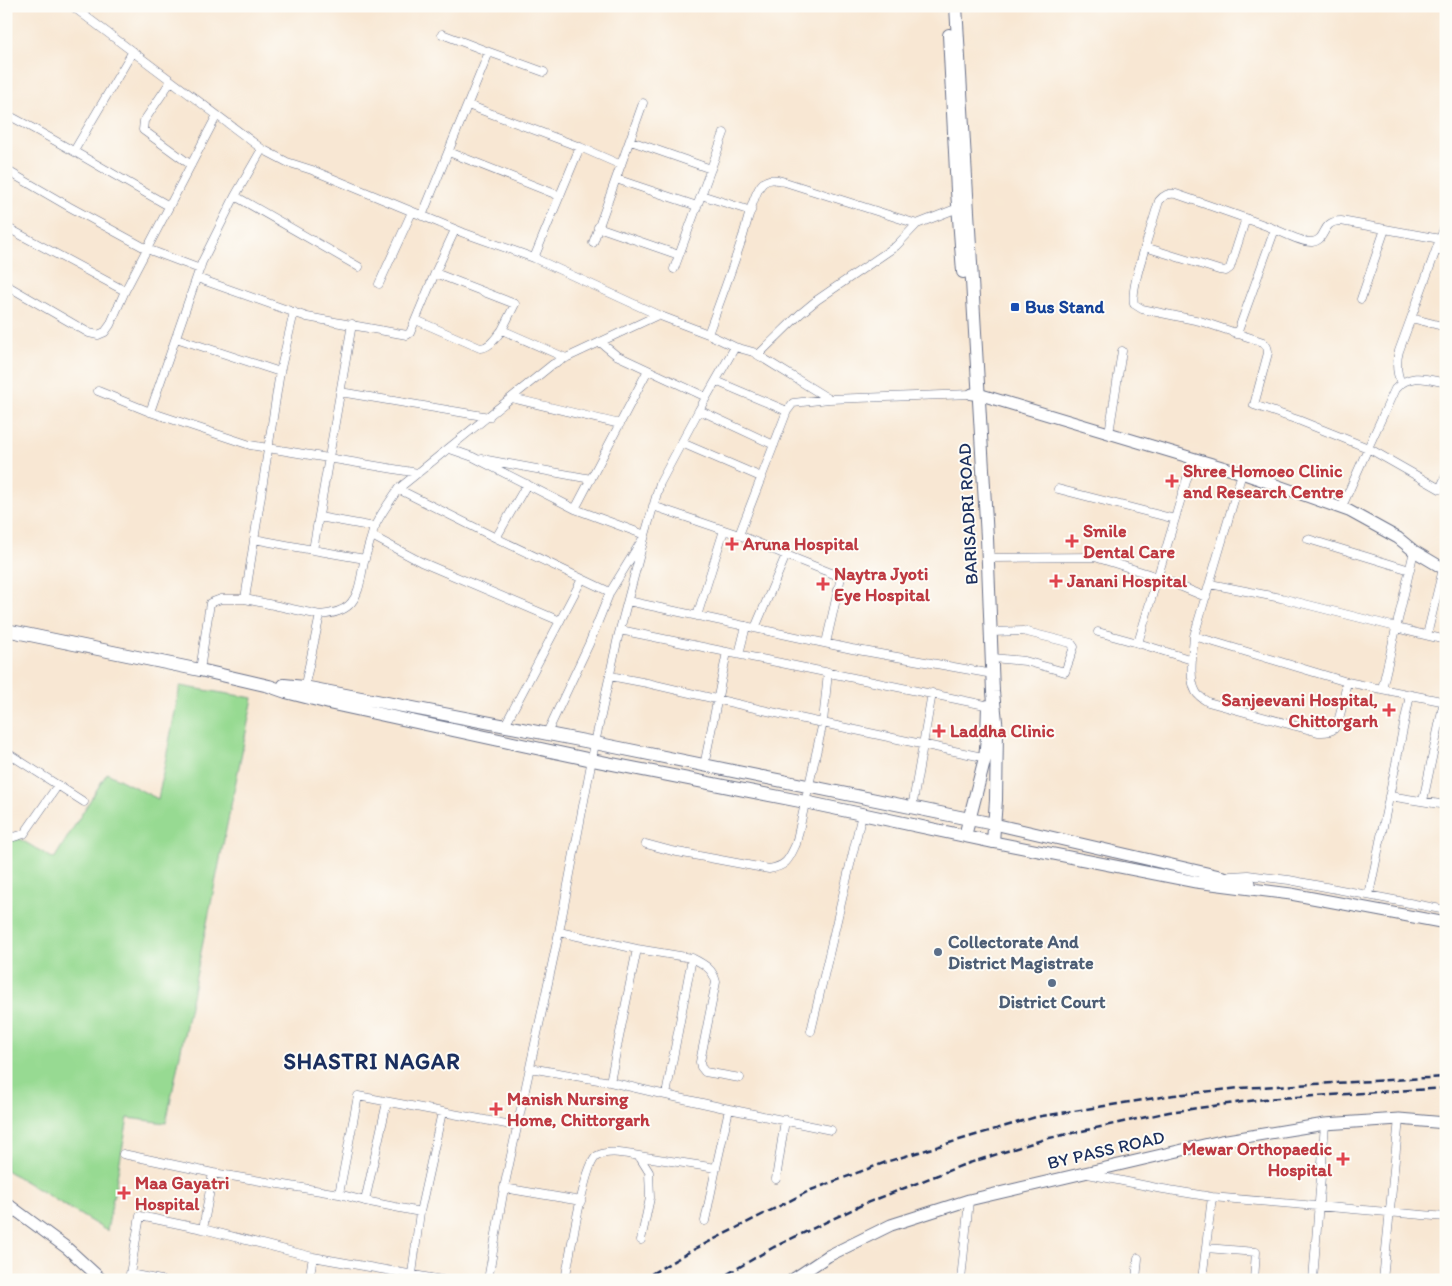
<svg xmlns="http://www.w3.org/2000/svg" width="1452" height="1286" font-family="Itim,sans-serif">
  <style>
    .green { fill: #97da92; stroke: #598478 }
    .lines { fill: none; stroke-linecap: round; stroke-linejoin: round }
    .street-casing { stroke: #686f87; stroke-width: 9 }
    .secondary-casing { stroke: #686f87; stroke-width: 13 }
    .primary-casing { stroke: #686f87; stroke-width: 14 }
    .street { stroke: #fff; stroke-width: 8 }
    .secondary { stroke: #fff; stroke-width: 11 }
    .primary { stroke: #fff; stroke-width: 12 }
    .rail { stroke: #1b2f5e; stroke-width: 2.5; stroke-dasharray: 8 4; stroke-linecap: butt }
    .transit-dot { fill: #1a4fb4; stroke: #fdfcf7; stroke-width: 2 }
    .health-dot { fill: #e0444e; stroke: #fdfcf7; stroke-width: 2 }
    .service-dot { fill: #5c6f8a; stroke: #fdfcf7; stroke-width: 2 }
    .labels { text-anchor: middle; stroke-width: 4; stroke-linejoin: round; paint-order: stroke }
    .transit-label { font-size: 18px; font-weight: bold; fill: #164399; stroke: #fdfcf7; text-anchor: start }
    .health-label { font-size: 18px; font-weight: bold; fill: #be3a42; stroke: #fdfcf7; text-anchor: start }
    .street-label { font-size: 18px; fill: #1b2f5e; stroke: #fdfcf7 }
    .service-label { font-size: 18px; font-weight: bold; fill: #4e5e75; stroke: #fdfcf7; text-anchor: start }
    .district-label { font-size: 22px; font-weight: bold; letter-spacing: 1px; fill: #1b2f5e; stroke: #fdfcf7 }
  </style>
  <rect width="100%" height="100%" fill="#fdfcf7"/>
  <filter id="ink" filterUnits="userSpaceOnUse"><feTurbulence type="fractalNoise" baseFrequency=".02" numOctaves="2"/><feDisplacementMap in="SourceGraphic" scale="10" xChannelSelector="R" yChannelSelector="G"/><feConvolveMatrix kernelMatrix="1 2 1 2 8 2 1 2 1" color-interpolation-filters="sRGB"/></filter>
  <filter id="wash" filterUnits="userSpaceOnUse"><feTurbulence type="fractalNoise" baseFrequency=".0096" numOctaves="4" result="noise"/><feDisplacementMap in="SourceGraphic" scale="20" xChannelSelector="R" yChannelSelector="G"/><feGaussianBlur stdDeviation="1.12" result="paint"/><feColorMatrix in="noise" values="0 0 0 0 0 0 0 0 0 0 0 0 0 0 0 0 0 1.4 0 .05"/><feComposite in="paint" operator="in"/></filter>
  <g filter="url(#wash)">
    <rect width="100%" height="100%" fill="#f8e7d3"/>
    <!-- green -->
    <path class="green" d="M180,686L253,698L166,1123L128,1118L107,1231L6,1170V831L54,859L107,773L158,799Z"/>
  </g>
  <g filter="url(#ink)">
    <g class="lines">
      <defs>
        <path id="street" d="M72,6L262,149L287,162L312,170L464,233L534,258L658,315
          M442,34L489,52L544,72
          M171,81L144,121L143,130L191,165
          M6,97L8,93
          M468,105L580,147L621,165
          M6,114C62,143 115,176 169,206
          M631,141L711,169
          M262,149L235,196L202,262L150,412L250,445L418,473
          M74,151L133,51
          M449,152L560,196
          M6,170L68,206L147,249L200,269
          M616,179L697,206
          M701,195L751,211
          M235,196L359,267
          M422,216L489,52
          M1246,218L1230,268L1226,271L1219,270L1145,247C1141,262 1131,290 1134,304L1142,309L1200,321L1263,342C1267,345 1268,348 1268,353L1254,405L1298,420L1368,448L1440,489L1446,476
          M6,227L125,291
          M598,227L679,255
          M455,230L435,273L515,304L502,330L566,358
          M593,243L643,103
          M1145,247L1159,201C1164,195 1168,193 1176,194C1208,205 1240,216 1272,228C1282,232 1302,243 1312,242C1328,240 1320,221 1341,221L1440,239
          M1436,250L1446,252
          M534,258L580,147
          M674,269L724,133
          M197,278L307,317L407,335L410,333L435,273
          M379,284L412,212
          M6,285L89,333L98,335L105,332L110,325L125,291L217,115
          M1361,299L1385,229
          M1411,318L1446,327
          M416,320L480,348C490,348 496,337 502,330
          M708,334C720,302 732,269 743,236C747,223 754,191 763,183C770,177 778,180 785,182L917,224
          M1237,334L1275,229
          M176,338L280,372
          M600,342L616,355L706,397
          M758,355L800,314L817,300L896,246L917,224L958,208
          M716,381L787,411
          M1401,383C1396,372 1396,362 1399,351L1446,223
          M98,391L150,412
          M340,392L489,417
          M512,398L620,424
          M699,410L774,445
          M1109,433L1122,351
          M682,443L761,477
          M450,449L473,457L575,509L645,535L610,592L589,644L546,735
          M482,459L591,479
          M1242,473L1194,636C1193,651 1188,678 1196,692C1198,696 1203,699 1208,702L1318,732C1323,732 1329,733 1334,729C1341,721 1344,693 1347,682
          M398,489L496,538L527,484
          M1058,489L1175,519
          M653,506L739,535L787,411L793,403L829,399
          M575,509L648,370
          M1341,509L1368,448L1395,389C1411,372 1426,379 1446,383
          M319,517L375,527
          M739,535L786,555
          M372,536L421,562L560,621
          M496,538L610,592
          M254,539L313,550L352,324
          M1308,539L1410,570
          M313,550L365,559
          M988,558L1095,557L1158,577L1206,597
          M1210,584L1281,598L1396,627
          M245,599L320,615
          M628,601L852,649L993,674
          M697,616L724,530
          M755,628L786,555L841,577L826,643
          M1396,628L1446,640
          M620,630L990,706
          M991,632L1023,631L1071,643L1074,647L1065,672L1025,661L993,658
          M1098,632L1138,643
          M1427,635L1443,569
          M1194,636L1347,682L1446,702
          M739,654L746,626
          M1192,660L1138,643L1193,458
          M200,670L210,603L221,599H245L280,372L294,312
          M610,676L647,683L785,715L987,758
          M304,689L320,615C330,614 342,612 349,605C361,594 361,572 365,558C368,548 371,538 374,528C380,514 390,502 398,489L553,364L658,315L708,334L735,347
          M1382,689L1414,551
          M504,727L582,579
          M6,752L84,802
          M704,766L727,652
          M1389,796L1446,805
          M1423,801L1444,701
          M912,808L932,693
          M6,834L14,837L24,834L58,785
          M646,844L672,851L769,869C787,866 789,859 796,844L823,722L828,672
          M1231,876L1248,875L1289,880L1446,910
          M1369,895L1410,695
          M692,958C704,964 713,969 716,982L700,1062L701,1067L705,1072L740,1078
          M811,1031L862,814
          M530,1068L610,1082L637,949L559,932
          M610,1082L666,1095L692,958L637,949
          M387,1102L365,1201L339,1194L358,1096L517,1126
          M729,1109L831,1130
          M123,1154L213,1173
          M639,1156L716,1168L729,1109L666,1095
          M1088,1174L1157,1188L1212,1197L1446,1217
          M776,1179L785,1120
          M504,1188L559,932L595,743L618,637L645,535L660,483L699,410L735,347L753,352L829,399L972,394
          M365,1201L420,1212L442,1112
          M705,1221L716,1168
          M203,1229L313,1257
          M1206,1248L1256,1252L1254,1280
          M412,1274L420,1212
          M161,1280L130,1274L140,1216L203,1229L213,1173L339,1194
          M309,1280L313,1257L442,1280
          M488,1280L504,1188L581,1201
          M565,1280C569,1261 584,1163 597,1156C609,1149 626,1154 639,1156L649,1172L650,1198L641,1240
          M961,1280L969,1200
          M1136,1280L1138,1258
          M1202,1280L1212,1197
          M1313,1280L1325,1124
          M1383,1280L1399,1119"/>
        <path id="secondary" d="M972,394H978L1242,473L1349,511L1398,538L1414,551L1446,570
          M994,824L1250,883
          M993,842L1196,882L1291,894L1446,923
          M6,1203L67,1248L102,1280
          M792,1280L828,1256L891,1225L969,1200L1221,1141L1325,1124L1399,1119L1446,1123"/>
        <path id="primary" d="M949,35L957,191L963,272
          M6,630L200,670L269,686L286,692L333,704L592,760L805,802L993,842L996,800L997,731L993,692L987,538L956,6
          M284,685L304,687L595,743L994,824
          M965,836L985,758L987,737L988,706"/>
      </defs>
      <!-- street casing -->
      <use href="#street" class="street-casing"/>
      <!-- secondary casing -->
      <use href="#secondary" class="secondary-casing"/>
      <!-- primary casing -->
      <use href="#primary" class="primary-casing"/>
      <!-- street -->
      <use href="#street" class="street"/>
      <!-- secondary -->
      <use href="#secondary" class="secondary"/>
      <!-- primary -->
      <use href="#primary" class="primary"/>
      <!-- rail -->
      <path class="rail" d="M641,1280L689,1252L811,1190L889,1161L1036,1117L1174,1095L1240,1088L1446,1077
        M717,1280L774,1247L864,1204L963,1165L1045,1139L1169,1112L1264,1099L1446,1088"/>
    </g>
  </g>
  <!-- markers -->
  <rect class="transit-dot" x="1010" y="302" width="10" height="10" rx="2.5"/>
  <g class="health-dot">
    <path d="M1169.5 473.5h5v5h5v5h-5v5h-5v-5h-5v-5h5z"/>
    <path d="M1069.5 533.5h5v5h5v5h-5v5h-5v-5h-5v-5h5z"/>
    <path d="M729.5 536.5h5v5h5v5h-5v5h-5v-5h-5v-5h5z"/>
    <path d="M1053.5 573.5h5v5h5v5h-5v5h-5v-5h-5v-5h5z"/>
    <path d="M820.5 576.5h5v5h5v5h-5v5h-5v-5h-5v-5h5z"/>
    <path d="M1386.5 702.5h5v5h5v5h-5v5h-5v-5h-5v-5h5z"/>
    <path d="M936.5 723.5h5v5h5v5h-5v5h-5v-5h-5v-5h5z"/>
    <path d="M493.5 1101.5h5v5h5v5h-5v5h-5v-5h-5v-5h5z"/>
    <path d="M1340.5 1151.5h5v5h5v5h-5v5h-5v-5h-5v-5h5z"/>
    <path d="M121.5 1185.5h5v5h5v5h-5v5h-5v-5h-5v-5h5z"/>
  </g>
  <g class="service-dot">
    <circle cx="938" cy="952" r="5"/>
    <circle cx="1052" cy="983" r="5"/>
  </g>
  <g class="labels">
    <!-- transit labels -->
    <g class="transit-label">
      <text x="1025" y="313">Bus Stand</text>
    </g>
    <!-- health labels -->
    <g class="health-label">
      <text x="1183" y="477">Shree Homoeo Clinic<tspan x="1183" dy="21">and Research Centre</tspan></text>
      <text x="1083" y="537">Smile<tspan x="1083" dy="21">Dental Care</tspan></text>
      <text x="743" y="550">Aruna Hospital</text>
      <text x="834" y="580">Naytra Jyoti<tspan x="834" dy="21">Eye Hospital</tspan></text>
      <text x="1067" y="587">Janani Hospital</text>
      <text x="1378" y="706" text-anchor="end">Sanjeevani Hospital,<tspan x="1378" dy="21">Chittorgarh</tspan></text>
      <text x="950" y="737">Laddha Clinic</text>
      <text x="507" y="1105">Manish Nursing<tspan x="507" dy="21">Home, Chittorgarh</tspan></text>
      <text x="1332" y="1155" text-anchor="end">Mewar Orthopaedic<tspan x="1332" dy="21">Hospital</tspan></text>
      <text x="135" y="1189">Maa Gayatri<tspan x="135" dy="21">Hospital</tspan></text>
    </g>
    <!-- street labels -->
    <g class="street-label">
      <text transform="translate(968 514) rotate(-93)" y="6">BARISADRI ROAD</text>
      <text transform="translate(1106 1150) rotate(-13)" y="6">BY PASS ROAD</text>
    </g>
    <!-- service labels -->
    <g class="service-label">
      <text x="948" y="948">Collectorate And<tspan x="948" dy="21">District Magistrate</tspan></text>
      <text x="1052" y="1008" text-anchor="middle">District Court</text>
    </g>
    <!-- district labels -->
    <g class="district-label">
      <text x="372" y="1069">SHASTRI NAGAR</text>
    </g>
  </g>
  <!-- margin -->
  <rect width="1452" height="1286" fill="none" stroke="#fdfcf7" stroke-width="25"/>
</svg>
